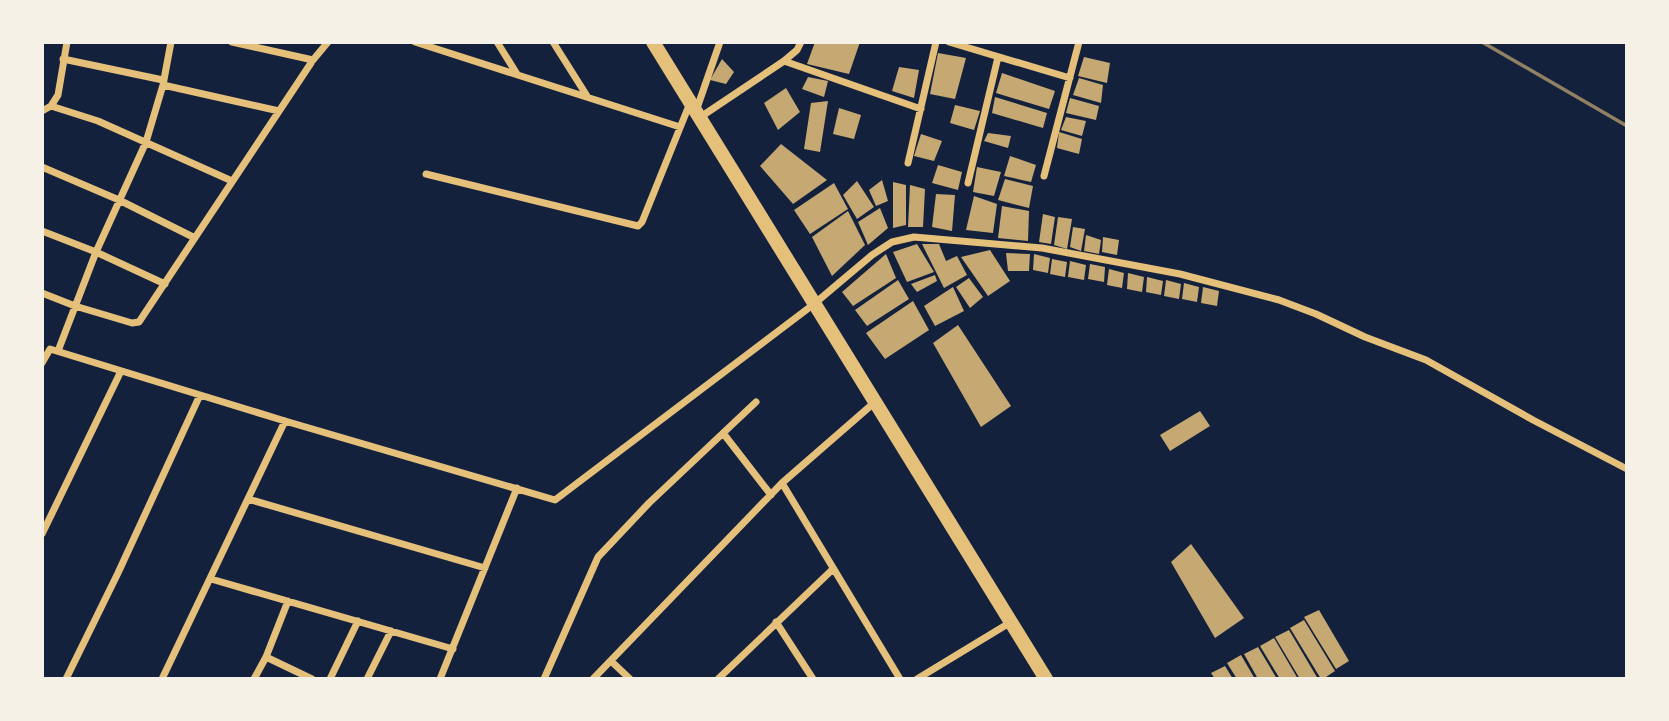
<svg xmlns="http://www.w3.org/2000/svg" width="1669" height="721" font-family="Ubuntu,sans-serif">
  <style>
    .building { fill: #c6a872 }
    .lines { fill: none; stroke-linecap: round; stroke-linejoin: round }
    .minor { stroke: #e5c07b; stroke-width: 7 }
    .trunk { stroke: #e5c07b; stroke-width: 14 }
    .rail { stroke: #918062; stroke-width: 3.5 }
  </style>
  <rect width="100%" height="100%" fill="#14213d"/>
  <!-- building -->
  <path class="building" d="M815,42H860L849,74L807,64Z
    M938,53L966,58L955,99L930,94Z
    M1084,57L1110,63L1107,83L1078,76Z
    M722,59L734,72L726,84L710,80Z
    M899,67L919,70L914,98L892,91Z
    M1002,73L1055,91L1049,109L996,93Z
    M808,77L828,81L824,97L802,89Z
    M1079,78L1103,85L1101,103L1073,95Z
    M786,88L800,112L778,130L764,103Z
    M995,97L1047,113L1043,128L992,113Z
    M1070,98L1099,106L1096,120L1066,113Z
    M828,101L820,152L804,149L811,103Z
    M955,105L980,111L974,130L950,123Z
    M839,108L861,115L854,139L833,134Z
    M1066,117L1086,121L1082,136L1061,130Z
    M1059,132L1082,139L1079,154L1057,148Z
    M988,133L1011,136L1008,148L984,141Z
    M921,134L942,141L934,161L914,156Z
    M781,144L827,180L793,204L760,166Z
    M1010,156L1036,165L1031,182L1004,176Z
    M938,165L962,172L958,190L932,183Z
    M977,167L1001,172L994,196L973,192Z
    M1005,179L1033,186L1029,208L998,200Z
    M882,180L888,201L876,206L869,190Z
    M857,181L874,207L857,219L843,195Z
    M893,182L906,185V225L893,228Z
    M834,183L848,209L810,234L794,210Z
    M910,185L925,189L923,227H908Z
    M936,194L955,195L952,231L932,227Z
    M974,196L997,204L993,233L966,230Z
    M1002,206L1029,211L1028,241L998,238Z
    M880,208L888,228L868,245L858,222Z
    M848,211L865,245L832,276L812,237Z
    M1043,214L1055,217L1051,244L1039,242Z
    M1058,217L1072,219L1067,249L1054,245Z
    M1073,227L1085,229L1081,251L1070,247Z
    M1086,235L1101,240L1099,254L1084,251Z
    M1103,237L1119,240L1117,255L1102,252Z
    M917,244L934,272L907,282L893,252Z
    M922,244H939L946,261L957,256L967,275L944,288Z
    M990,250L1010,281L988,296L961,257Z
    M1006,253L1030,254L1029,271H1008Z
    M886,254L896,278L853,306L842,292Z
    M1034,254L1050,258L1048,273L1033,270Z
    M1052,259L1067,262L1065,277L1050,274Z
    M1070,261L1086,265L1084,280L1068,277Z
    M1090,264L1105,267L1104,282L1088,279Z
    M1109,269L1124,273L1122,288L1107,285Z
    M1128,273L1144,277L1142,292L1127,289Z
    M935,275L937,281L917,292L911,284Z
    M1147,277L1163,281L1161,295L1146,292Z
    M969,278L983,297L970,308L956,287Z
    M898,280L909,299L867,326L855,310Z
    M1166,280L1181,284L1179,299L1164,296Z
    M1184,283L1199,287L1197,302L1182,299Z
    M953,287L964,311L935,326L924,306Z
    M1203,287L1219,291L1217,306L1201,303Z
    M913,301L929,330L885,359L866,333Z
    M958,325L1011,406L981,427L933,343Z
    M1200,411L1210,426L1170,451L1160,435Z
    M1191,544L1244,618L1215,638L1171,562Z
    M1319,610L1349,661L1336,669L1304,617Z
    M1304,620L1335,671L1323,679H1321L1290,628Z
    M1289,630L1318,679H1300L1275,637Z
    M1274,638L1298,679H1280L1260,646Z
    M1258,647L1277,679H1258L1244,654Z
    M1241,655L1255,679H1237L1227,663Z
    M1225,666L1233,679H1215L1211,673Z"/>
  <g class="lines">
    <!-- minor -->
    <path class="minor" d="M232,42L313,60
      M415,42L680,127
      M497,42L517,74
      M553,42L587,96
      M949,42L1070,78
      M63,59L163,80
      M784,61L921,109
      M163,85L279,111
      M51,106L98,121L232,181
      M42,111L51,106L58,95L67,42
      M696,111L720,42
      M699,118L784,61L797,50L801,42
      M908,163L936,42
      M42,167L119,200L195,238
      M426,174L638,226L642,222L690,103
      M1044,176L1079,42
      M968,183L998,57
      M42,231L96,252L165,284
      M42,293L75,306L132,323L139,322L313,60L328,42
      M58,351L96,252L146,142L163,85L171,42
      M42,363L50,349L285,421L555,500L814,304L872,255L892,242L914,237L1042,248L1180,274L1279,300L1316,314L1365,337L1426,360L1533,420L1627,469
      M723,433L771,495
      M782,483L900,679
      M248,499L485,568
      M42,534L121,371
      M211,579L453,649
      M776,622L813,679
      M266,657L312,679
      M611,661L630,679
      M66,679L118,573L200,395
      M162,679L285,421
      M254,679L266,657L288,601
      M330,679L358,621
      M367,679L391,631
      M440,679L517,488
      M544,679L598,557L649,503L756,402
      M593,679L782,483L875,402
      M718,679L833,569
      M917,679L1011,622"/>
    <!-- trunk -->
    <path class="trunk" d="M653,42L1046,679"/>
    <!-- rail -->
    <path class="rail" d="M1482,42L1627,126"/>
  </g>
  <!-- border -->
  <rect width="1669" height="721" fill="none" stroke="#f6f1e7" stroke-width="88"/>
</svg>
